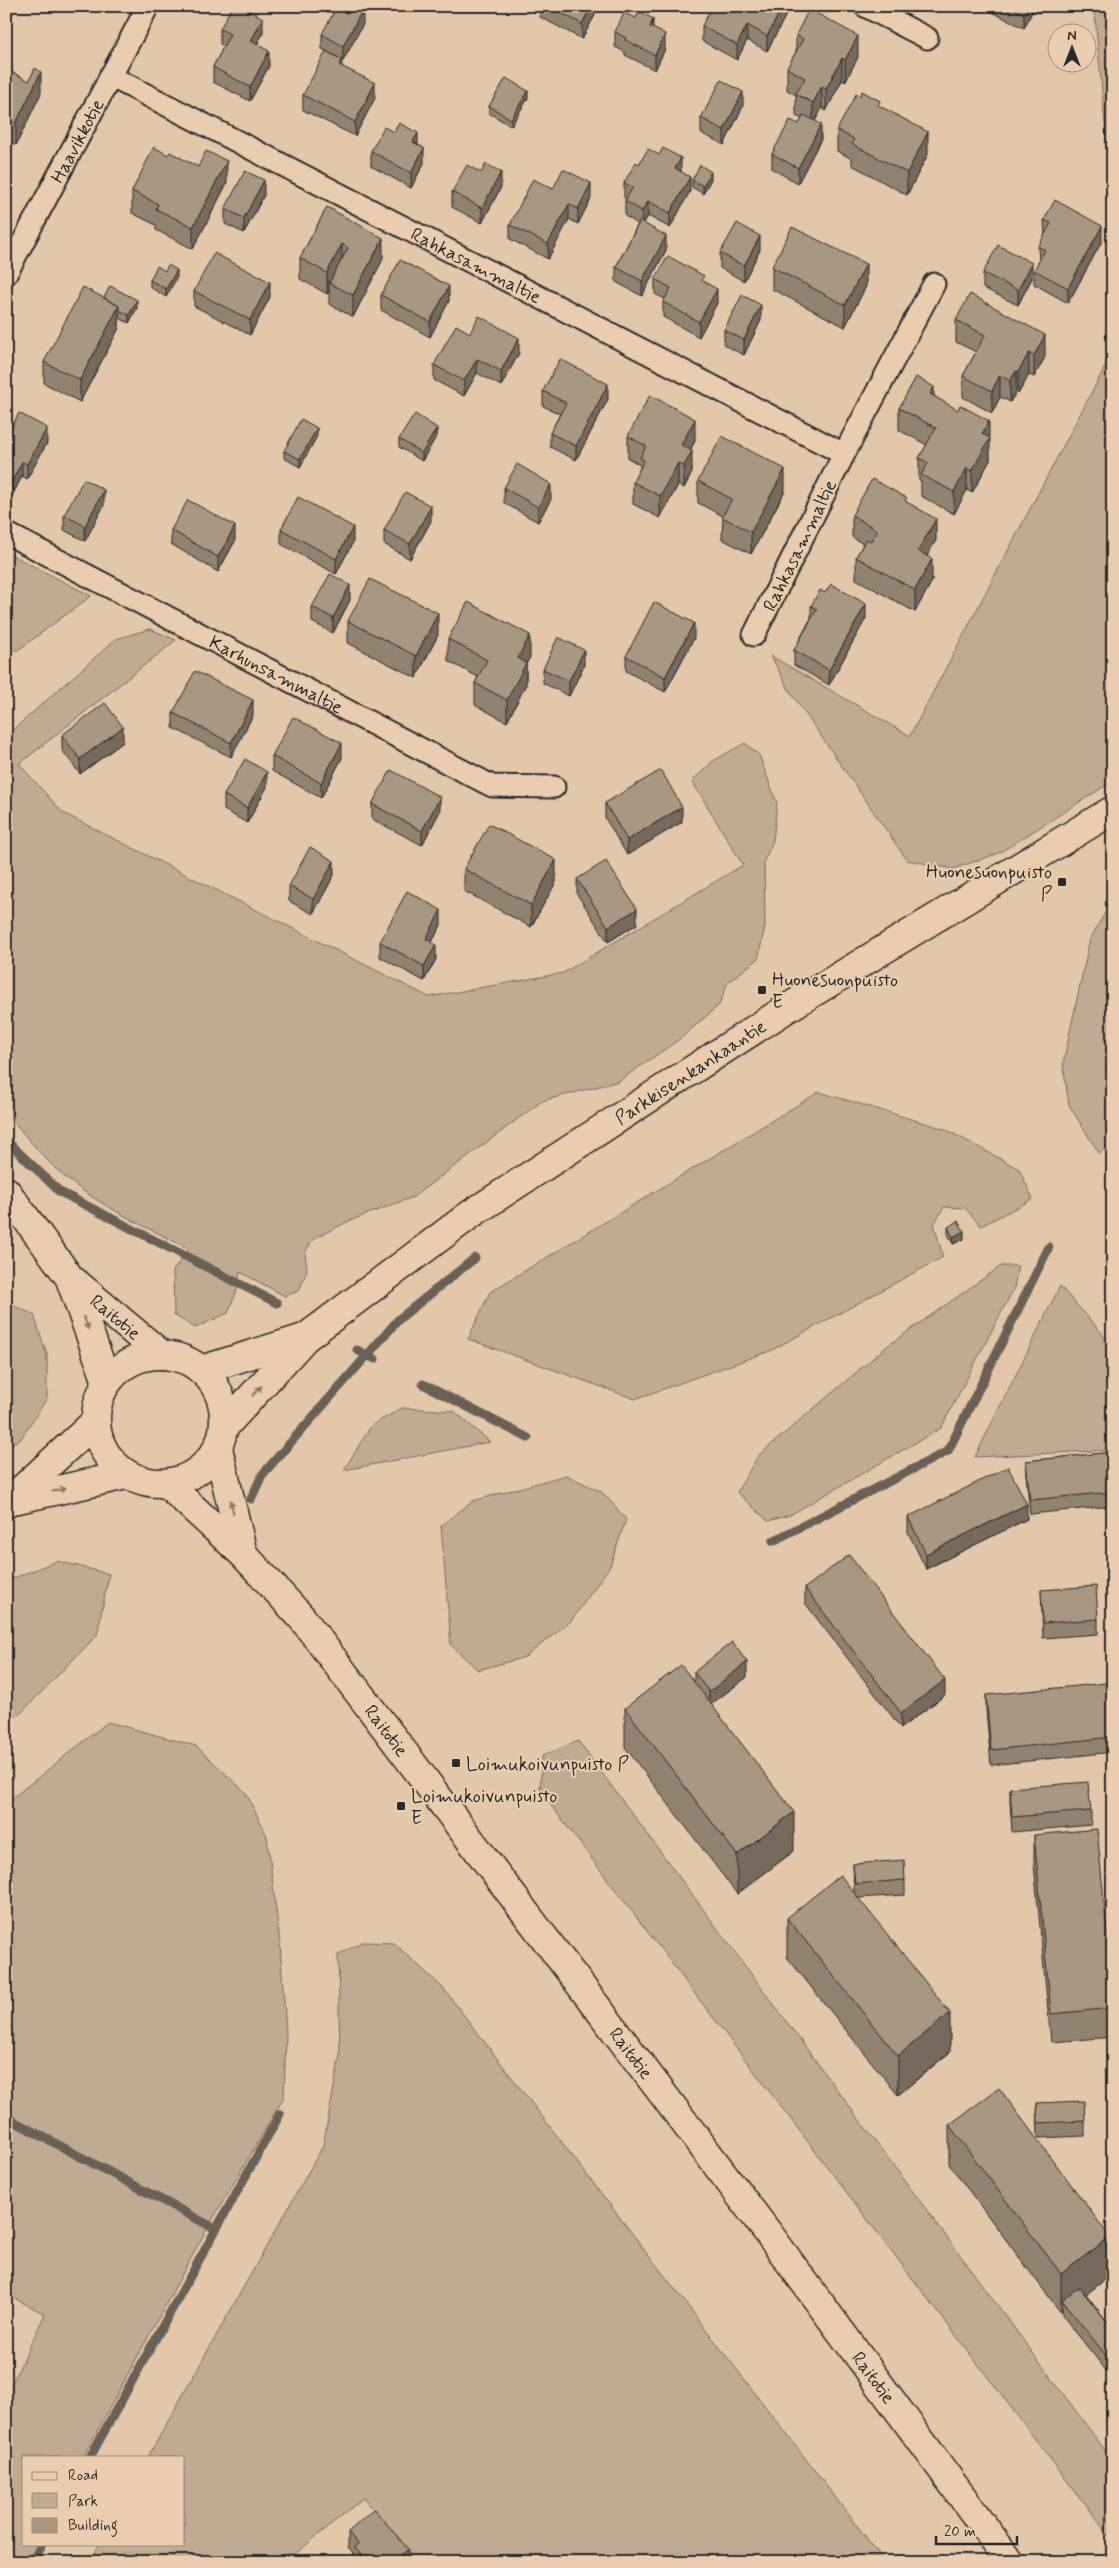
<svg xmlns="http://www.w3.org/2000/svg" width="1119" height="2568" font-family="Mynerve,sans-serif">
  <style>
    .green { fill: #c1aa93; stroke: #766a5f }
    .lines { fill: none; stroke-linecap: round; stroke-linejoin: round }
    .stream { stroke: #6b6057; stroke-width: 9 }
    .street-casing { stroke: #2b2b2b; stroke-width: 25 }
    .secondary-casing { stroke: #2b2b2b; stroke-width: 31 }
    .primary-casing { stroke: #2b2b2b; stroke-width: 31 }
    .street { stroke: #eacdb0; stroke-width: 21 }
    .secondary { stroke: #eacdb0; stroke-width: 28 }
    .primary { stroke: #eacdb0; stroke-width: 28 }
    .wall { fill: #928270; stroke: #2b2b2b }
    .shaded-wall { fill: #776a5b; stroke: #2b2b2b }
    .building { fill: #aa9782; stroke: #2b2b2b }
    .oneway { fill: #8a7c6e }
    .poi-dot { fill: #2b2b2b; stroke: #eacdb0; stroke-width: 2 }
    .labels { text-anchor: middle; stroke-width: 4; stroke-linejoin: round; paint-order: stroke }
    .street-label { font-size: 19px; fill: #2b2b2b; stroke: #eacdb0 }
    .poi-label { font-size: 19px; fill: #2b2b2b; stroke: #eacdb0; text-anchor: start }
  </style>
  <rect width="100%" height="100%" fill="#e2c7ab"/>
  <filter id="ink" filterUnits="userSpaceOnUse"><feTurbulence type="fractalNoise" baseFrequency=".02" numOctaves="2"/><feDisplacementMap in="SourceGraphic" scale="10" xChannelSelector="R" yChannelSelector="G"/><feConvolveMatrix kernelMatrix="1 2 1 2 8 2 1 2 1" color-interpolation-filters="sRGB"/></filter>
  <g filter="url(#ink)">
    <!-- green -->
    <path class="green" d="M1094,6H1113V209Z
      M1113,352V781L999,853L953,869L907,860L789,690L771,656L910,736Z
      M6,552L91,596L18,650H6Z
      M150,629L176,640L19,764L63,813L429,997L563,973L743,865L692,781L713,761L745,743L759,755L777,803L773,841L764,861L765,926L758,959L728,982L719,1005L681,1038L619,1081L542,1101L413,1197L349,1221L313,1239L305,1253L307,1270L299,1291L285,1296L240,1272L237,1290L228,1313L195,1328L174,1315L173,1271L189,1249C147,1227 103,1208 66,1178C44,1159 25,1135 6,1113V736L116,639Z
      M1113,899V1145L1099,1153L1069,1105L1063,1064L1090,939Z
      M819,1092L945,1129L1019,1169L1033,1199L981,1226L965,1208L944,1207L934,1224L943,1257L770,1351L635,1399L468,1339L490,1292Z
      M1001,1266H1018L1014,1288L941,1428L790,1515L768,1521L737,1492L758,1456L886,1347Z
      M1060,1286L1101,1332L1113,1353V1450L975,1457Z
      M6,1302L34,1315L47,1355V1398L20,1440L6,1445Z
      M402,1408L454,1411L490,1442L344,1470L371,1426Z
      M566,1475L602,1492L626,1519L610,1566L571,1621L525,1657L478,1670L451,1645L441,1526L473,1501Z
      M57,1561L109,1574L97,1635L18,1716L6,1720V1581Z
      M108,1722L196,1746L246,1793L267,1836L280,1943L286,2032L284,2097L203,2236L83,2457H24V2544H37L28,2562H6V2396L45,2314L6,2294V1803Z
      M578,1741L1113,2461V2541L540,1791L542,1756Z
      M362,1942L394,1943L443,1988L885,2562H416L363,2498L295,2554H287L270,2562H89L99,2544H184V2457H148L323,2146L340,2055L338,1955Z"/>
    <g class="lines">
      <!-- stream -->
      <path class="stream" d="M10,1144L60,1192L277,1303
        M357,1350L375,1359
        M423,1384L528,1438
        M251,1499L262,1475L399,1319L475,1258
        M773,1541L948,1451L1049,1247
        M6,2117L216,2229
        M90,2457L280,2114
        M34,2558L42,2544"/>
      <defs>
        <g id="street">
          <path d="M865,6L927,38"/>
          <path id="s1" d="M110,76L844,454L754,635"/>
          <path id="s2" d="M6,274L148,6"/>
          <path d="M844,454L934,284"/>
          <path id="s3" d="M6,533L492,786L554,787"/>
        </g>
        <g id="secondary">
          <path d="M201,1370L304,1338"/>
          <path id="s4" d="M224,1427L305,1338L471,1214L786,1009L1113,810"/>
          <path d="M13,1500L126,1475"/>
          <path d="M6,1504L95,1422"/>
        </g>
        <g id="primary">
          <path id="s5" d="M6,1191L70,1278L162,1355"/>
          <path d="M70,1279L107,1382"/>
          <circle cx="160" cy="1419" r="64"/>
          <path d="M218,1448L243,1554"/>
          <path id="s6" d="M167,1484L243,1554L302,1618L769,2234L1010,2562"/>
        </g>
      </defs>
      <!-- street casing -->
      <use href="#street" class="street-casing"/>
      <!-- secondary casing -->
      <use href="#secondary" class="secondary-casing"/>
      <!-- primary casing -->
      <use href="#primary" class="primary-casing"/>
      <!-- street -->
      <use href="#street" class="street"/>
      <!-- secondary -->
      <use href="#secondary" class="secondary"/>
      <!-- primary -->
      <use href="#primary" class="primary"/>
    </g>
    <!-- wall -->
    <path class="wall" d="M540,6H595V15L582,39L540,17Z
      M788,6V11L767,51L747,40L737,60L702,41V26Z
      M980,6H1044L1040,13L1033,10L1024,28Z
      M363,24L343,61L342,60V66L375,98L355,136L303,110V95L341,59L322,49V34Z
      M220,29L263,33L257,45L269,66L250,101L213,82V67L224,46L220,44Z
      M653,29L665,49L655,70L625,55V52L615,47V32Z
      M796,35L858,57L845,82L842,80L826,111L822,108L815,121L821,139L798,183L772,169V154L799,124L802,119L796,116V95L787,90V68L796,52Z
      M6,69L41,93L16,145L6,140Z
      M528,98L511,126L489,113V106Z
      M743,106L724,145L701,133V118Z
      M880,106L928,154L907,195L852,165V159L837,151V130Z
      M418,145L424,163L411,188L371,166V151Z
      M168,155L227,183L193,249L156,230V225L132,213V191Z
      M639,164L681,171L690,191L670,228L648,216L644,223L666,250L642,296L616,282V267L638,224L625,216V201L626,199L624,198V183Z
      M711,179L703,194L692,187V180Z
      M501,187L482,223L452,207V192Z
      M553,189L591,198L578,224L569,219L548,259L510,239V225Z
      M264,195L244,233L225,224V209Z
      M327,207L383,259L353,317L329,304V291L327,294L300,279V258Z
      M1044,220L1102,241L1068,303L1034,284V270L1039,262L1038,247L1045,235Z
      M760,250L744,281L720,268V253Z
      M772,267L866,286L845,327L772,289Z
      M983,273L1032,278L1018,305L983,288Z
      M177,277L166,297L150,287V280Z
      M655,279L704,282L717,303L699,337L663,317V302L665,299L655,294Z
      M194,291L270,297L250,335L194,306Z
      M381,295L449,301L430,337L381,310Z
      M104,298L137,308L129,323L119,318V328L80,402L44,383V362Z
      M761,320L744,355L724,345V330Z
      M956,320L1045,357L1034,377L1029,375L1018,394L1016,392L1010,402L1000,397L992,413L963,397V376L976,352L956,342Z
      M470,333L519,353L501,386L477,373L464,396L434,380V365Z
      M543,391L608,399L576,460L550,447V433L560,414L543,406Z
      M934,396L989,437L990,460L972,493L967,490L954,514L921,496V481L919,480V458L927,445L899,430V408Z
      M6,430L47,443L27,479L22,476L12,496L6,493Z
      M437,435L422,461L399,447V439Z
      M317,436L300,467L284,458V451Z
      M628,436L695,441L690,450L692,472L684,488L678,485L660,518L633,504V482L640,468V465L628,458Z
      M698,481L785,491L751,554L722,539L723,516L698,503Z
      M504,488L551,499L538,522L504,503Z
      M907,502L936,540L927,556L932,581L915,612L856,579V557L863,544L852,537V515Z
      M104,505L85,541L64,530V515Z
      M431,521L410,559L384,544V530Z
      M281,529L353,542L336,574L281,544Z
      M171,530L235,541L218,572L171,544Z
      M350,600L333,633L312,622V607Z
      M811,606L866,618L829,685L794,665V650L811,618Z
      M348,621L438,635L416,678L348,643Z
      M694,638L665,692L626,671V656Z
      M448,639L530,657L526,664V684L507,722L475,705V683L478,677L448,661Z
      M584,665L569,696L543,683V669Z
      M173,713L253,715L231,757L173,728Z
      M62,735L123,742L80,774L62,750Z
      M272,756L342,758L321,798L272,771Z
      M267,787L247,823L224,810V795Z
      M605,803L682,822L627,855L605,818Z
      M372,804L440,811L422,845L372,819Z
      M464,869L556,882L531,927L464,891Z
      M334,875L313,914L289,901V886Z
      M577,879L637,924L608,942L577,894Z
      M441,925L432,942L436,959L424,981L380,957V942Z
      M948,1227L964,1239L953,1244L948,1234Z
      M1113,1452V1506L1030,1514L1026,1475V1461Z
      M908,1517L1027,1519L926,1569L908,1532Z
      M805,1588L945,1695L901,1728L805,1603Z
      M1041,1590L1098,1619V1634L1043,1638Z
      M694,1672L747,1677L711,1704L794,1851L737,1894L625,1747V1708L694,1681Z
      M986,1695L1113,1735V1752L991,1765L986,1710Z
      M1010,1788L1091,1811V1825L1012,1832L1010,1803Z
      M1034,1835L1113,1994V2037L1051,2042L1034,1864Z
      M853,1864L905,1880V1895L858,1898L950,2052L898,2095L787,1957V1918L854,1893Z
      M1037,2103L1085,2121V2136L1038,2138Z
      M949,2125L1110,2276L1086,2294L1113,2329L1112,2378L1062,2315V2312L1061,2313L949,2164Z
      M348,2532L408,2562H354V2554L348,2547Z"/>
    <!-- shaded-wall -->
    <path class="shaded-wall" d="M591,6H595V15L582,39V24Z
      M783,6H788V11L767,51V36Z
      M1028,6H1033V10L1024,28V14Z
      M1040,6H1044L1040,13Z
      M363,9V24L343,61V46Z
      M263,18V33L251,56V41Z
      M653,19V34L650,27Z
      M747,25V40L737,60V45Z
      M665,34V49L655,70V55Z
      M858,36V57L845,82V60Z
      M269,51V66L250,101V87Z
      M842,58V80L826,111V89Z
      M41,72V93L16,145V123Z
      M375,83V98L355,136V122Z
      M822,86V108L813,125V103Z
      M528,91V98L511,126V119Z
      M743,92V106L724,145V130Z
      M821,124V139L798,183V168Z
      M928,132V154L907,195V173Z
      M418,133V148L413,142Z
      M424,148V163L411,188V173Z
      M681,158V173L675,168Z
      M227,161V183L193,249V227Z
      M501,172V187L482,223V208Z
      M711,172V179L703,194V186Z
      M690,177V191L670,228V213Z
      M264,180V195L244,233V218Z
      M591,183V198L578,224V209Z
      M648,201V216L642,226V211Z
      M569,204V219L548,259V244Z
      M1102,226V241L1068,303V288Z
      M666,236V250L642,296V281Z
      M760,236V250L744,281V266Z
      M383,238V259L353,317V295Z
      M342,244V266L329,283V291L327,294V273Z
      M1032,263V278L1018,305V290Z
      M866,264V286L845,327V305Z
      M177,270V277L166,297V289Z
      M270,282V297L250,335V320Z
      M449,286V301L430,337V322Z
      M717,289V303L699,337V322Z
      M137,300V308L129,323V315Z
      M761,305V320L744,355V340Z
      M119,306V328L80,402V380Z
      M1045,335V357L1034,377V356Z
      M519,338V353L501,386V371Z
      M1029,353V375L1018,394V372Z
      M477,359V373L464,396V381Z
      M1016,371V392L1010,402V381Z
      M1000,375V397L992,413V391Z
      M608,384V399L576,460V446Z
      M934,387V409L930,394Z
      M695,419V441L682,465L681,445Z
      M989,421V440L990,438V460L972,493V471L982,434Z
      M47,428V443L27,479V464Z
      M317,428V436L300,467V459Z
      M437,428V435L422,461V453Z
      M692,451V472L684,488V466Z
      M22,462V476L12,496V481Z
      M678,463V485L660,518V496Z
      M967,468V490L954,514V492Z
      M785,469V491L751,554V532Z
      M551,484V499L538,522V507Z
      M104,490V505L85,541V526Z
      M431,506V521L410,559V544Z
      M936,519V540L918,573V551Z
      M235,526V541L218,572V557Z
      M353,527V542L336,574V559Z
      M932,559V581L915,612V590Z
      M350,585V600L333,633V618Z
      M866,604V618L829,685V670Z
      M438,613V635L416,678V656Z
      M694,623V638L665,692V677Z
      M530,635V657L526,664V684L507,722V700L518,658Z
      M584,650V665L569,696V681Z
      M253,700V715L231,757V743Z
      M123,727V742L80,774V759Z
      M342,743V758L321,798V783Z
      M267,772V787L247,823V808Z
      M440,797V811L422,845V831Z
      M682,807V822L627,855V840Z
      M556,860V882L531,927V905Z
      M334,861V875L313,914V899Z
      M637,909V924L608,942V927Z
      M441,910V925L426,953V939Z
      M436,945V959L424,981V966Z
      M964,1231V1239L953,1244V1237Z
      M1027,1504V1519L926,1569V1554Z
      M747,1662V1677L709,1706V1692Z
      M945,1680V1695L901,1728V1713Z
      M794,1812V1851L737,1894V1855Z
      M950,2013V2052L898,2095V2056Z
      M1110,2237V2276L1068,2308L1062,2300V2312L1061,2313V2274Z
      M1113,2362V2377L1112,2378V2363Z
      M408,2549V2562H393Z
      M367,2554V2562H363V2557Z"/>
    <!-- building -->
    <path class="building" d="M232,6H241L263,18L251,41L269,51L250,87L213,67L230,34L220,29Z
      M337,6H358L363,9L343,46L322,34Z
      M548,6H591L582,24Z
      M712,6H783L767,36L747,25L737,45L702,26Z
      M1010,6H1028L1024,14Z
      M809,9L858,36L845,60L842,58L826,89L822,86L813,103L796,94L805,78L787,68L803,39L796,35Z
      M639,11L653,19L650,27L665,34L655,55L625,40L626,38L615,32L624,13L636,18Z
      M326,51L342,60L339,65L375,83L355,122L303,95Z
      M35,68L41,72L16,123L6,118V69L29,81Z
      M506,78L528,91L511,119L489,106Z
      M721,80L743,92L724,130L701,118Z
      M862,91L880,101L878,105L928,132L907,173L852,144L854,139L837,130L856,94L860,96Z
      M804,115L821,124L798,168L772,154L790,120L799,124Z
      M399,123L418,133L413,142L424,148L411,173L371,151L384,127L394,132Z
      M154,147L168,155L170,152L198,167L206,151L227,161L193,227L156,209L158,204L132,191Z
      M663,148L681,158L675,168L690,177L670,213L648,201L642,211L625,201L633,187L624,183L636,162L639,164L648,149L659,155Z
      M486,164L501,172L482,208L452,192L467,165L481,173Z
      M700,165L711,172L703,186L692,180Z
      M563,169L591,183L578,209L569,204L548,244L510,225L533,179L553,189Z
      M245,171L264,180L244,218L225,209Z
      M1055,200L1102,226L1068,288L1034,270L1045,250L1038,247L1051,223L1044,220Z
      M327,207L383,238L353,295L329,283L348,248L342,244L327,273L300,258Z
      M640,221L666,236L642,281L616,267Z
      M737,223L760,236L744,266L720,253Z
      M792,227L866,264L845,305L772,267Z
      M998,245L1032,263L1018,290L983,273Z
      M214,253L270,282L250,320L194,291Z
      M668,256L704,276L701,280L717,289L699,322L663,302L671,288L655,279Z
      M400,260L449,286L430,322L381,295Z
      M168,265L177,270L166,289L150,280L157,266L165,271Z
      M110,286L137,300L129,315L119,310V306L104,298Z
      M83,287L119,306L80,380L44,362Z
      M970,294L1045,335L1034,356L1029,353L1018,372L1016,371L1010,381L1000,375L992,391L963,376L985,335L956,320Z
      M742,295L761,305L744,340L724,330Z
      M479,316L519,338L501,371L477,359L464,381L434,365L456,325L470,333Z
      M560,359L608,384L576,446L550,433L566,403L543,391Z
      M916,377L934,387L930,394L958,410L960,405L989,421L982,434L990,438L972,471L967,468L954,492L921,475L928,463L919,458L936,428L899,408Z
      M650,395L695,419L681,445L692,451L684,466L678,463L660,496L633,482L644,460L640,458L646,446L628,436Z
      M19,413L47,428L27,464L22,462L12,481L6,478V430L9,432Z
      M415,414L437,428L422,453L399,439Z
      M301,419L317,428L300,459L284,451Z
      M722,436L785,469L751,532L722,517L732,499L698,481Z
      M517,464L551,484L538,507L504,488Z
      M84,479L104,490L85,526L64,515Z
      M872,479L907,498L905,501L936,519L918,551L932,559L915,590L856,557L866,539L871,541L877,530L852,515Z
      M405,492L431,506L410,544L384,530Z
      M298,497L353,527L336,559L281,529Z
      M188,500L235,526L218,557L171,530Z
      M330,574L350,585L333,618L312,607Z
      M370,579L438,613L416,656L348,621Z
      M831,584L866,604L829,670L794,650L817,609L811,606L820,590L825,593Z
      M468,602L530,635L518,658L526,663L507,700L475,683L487,660L448,639Z
      M654,602L694,623L665,677L626,656Z
      M558,637L584,650L569,681L543,669Z
      M195,671L253,700L231,743L173,713Z
      M105,703L123,727L80,759L62,735Z
      M293,717L342,743L321,783L272,756Z
      M245,759L267,772L247,808L224,795Z
      M391,770L440,797L422,831L372,804Z
      M661,770L682,807L627,840L605,803Z
      M489,824L556,860L531,905L464,869Z
      M310,847L334,861L313,899L289,886Z
      M606,861L637,909L608,927L577,879Z
      M407,891L441,910L426,939L436,945L424,966L380,942Z
      M958,1221L964,1231L953,1237L948,1227Z
      M1113,1452V1492L1030,1500L1026,1461Z
      M1008,1467L1027,1504L926,1554L908,1517Z
      M849,1555L945,1680L901,1713L805,1588Z
      M1096,1586L1098,1619L1043,1623L1041,1590Z
      M732,1642L747,1662L709,1692L694,1672Z
      M681,1665L794,1812L737,1855L625,1708Z
      M1107,1683L1113,1737L991,1750L986,1695Z
      M1088,1782L1091,1811L1012,1817L1010,1788Z
      M1097,1829L1113,1994V2008L1051,2014L1034,1835Z
      M904,1860L905,1880L855,1884L853,1864Z
      M840,1875L950,2013L898,2056L787,1918Z
      M999,2088L1110,2237L1061,2274L949,2125Z
      M1084,2101L1085,2121L1038,2123L1037,2103Z
      M1079,2287L1113,2329V2362L1112,2363L1062,2300Z
      M374,2509L408,2549L393,2562H374L367,2554L363,2557L354,2547L358,2544L348,2532Z
      M323,2557L327,2562H317Z"/>
    <!-- one-way arrows -->
    <defs><path id="oneway-solid" d="M-6-.8H1V-3.2L6.5 0L1 3.2V.8H-6Z" transform="scale(1.25)"/></defs>
    <g class="oneway">
      <use href="#oneway-solid" transform="translate(86 1323) rotate(70)"/>
      <use href="#oneway-solid" transform="translate(257 1391) rotate(-48)"/>
      <use href="#oneway-solid" transform="translate(59 1490) rotate(-13)"/>
      <use href="#oneway-solid" transform="translate(232 1507) rotate(-103)"/>
    </g>
  </g>
  <!-- markers -->
  <g class="poi-dot">
    <rect x="1057" y="877" width="10" height="10" rx="2.5"/>
    <rect x="757" y="985" width="10" height="10" rx="2.5"/>
    <rect x="451" y="1758" width="10" height="10" rx="2.5"/>
    <rect x="396" y="1801" width="10" height="10" rx="2.5"/>
  </g>
  <g class="labels">
    <!-- street labels -->
    <g class="street-label">
      <text dy="7" stroke="none"><textPath href="#s2" startOffset="151">Haavikkotie</textPath></text>
      <text dy="7" stroke="none"><textPath href="#s1" startOffset="412">Rahkasammaltie</textPath></text>
      <text transform="translate(799 545) rotate(-64)" y="7">Rahkasammaltie</text>
      <text dy="7" stroke="none"><textPath href="#s3" startOffset="305">Karhunsammaltie</textPath></text>
      <text dy="7" stroke="none"><textPath href="#s4" startOffset="589">Parkkisenkankaantie</textPath></text>
      <text dy="7" stroke="none"><textPath href="#s5" startOffset="168">Raitotie</textPath></text>
      <text dy="7" stroke="none"><textPath href="#s6" startOffset="331">Raitotie</textPath></text>
      <text dy="7" stroke="none"><textPath href="#s6" startOffset="736">Raitotie</textPath></text>
      <text dy="7" stroke="none"><textPath href="#s6" startOffset="1141">Raitotie</textPath></text>
    </g>
    <!-- poi labels -->
    <g class="poi-label">
      <text x="1052" y="878" text-anchor="end">Huonesuonpuisto<tspan x="1052" dy="22">P</tspan></text>
      <text x="772" y="986">Huonesuonpuisto<tspan x="772" dy="22">E</tspan></text>
      <text x="466" y="1770">Loimukoivunpuisto P</text>
      <text x="411" y="1802">Loimukoivunpuisto<tspan x="411" dy="22">E</tspan></text>
    </g>
  </g>
  <!-- margin -->
  <rect width="1119" height="2568" fill="none" stroke="#eacdb0" stroke-width="25"/>
  <rect x="12" y="12" width="1094" height="2543" fill="none" stroke="#2b2b2b" stroke-width="2" filter="url(#ink)"/>
  <!-- legend -->
  <rect x="22" y="2456" width="162" height="90" fill="#eacdb0" stroke="#9e8c7b"/>
  <rect x="32" y="2472" width="25" height="8" fill="#eacdb0" stroke="#9e8c7b"/>
  <text x="68" y="2480" font-size="15" fill="#2b2b2b">Road</text>
  <rect x="32" y="2493" width="25" height="15" fill="#c1aa93" stroke="#9e8c7b"/>
  <text x="68" y="2506" font-size="15" fill="#2b2b2b">Park</text>
  <rect x="32" y="2518" width="25" height="15" fill="#aa9782" stroke="#9e8c7b"/>
  <text x="68" y="2530" font-size="15" fill="#2b2b2b">Building</text>
  <!-- north arrow -->
  <g transform="translate(1072 48)"><circle r="24" fill="#eacdb0" stroke="#9e8c7b"/>
  <path d="M0-4L9 19L0 12L-9 19Z" fill="#2b2b2b"/>
  <text y="-8" font-size="14" font-weight="bold" text-anchor="middle" fill="#2b2b2b">N</text>
  </g>
  <!-- scale -->
  <path d="M936 2536v8h81v-8" fill="none" stroke="#2b2b2b" stroke-width="2.5"/>
  <text x="944" y="2536" font-size="15" fill="#2b2b2b" stroke="#eacdb0" stroke-width="4" paint-order="stroke">20 m</text>
</svg>
